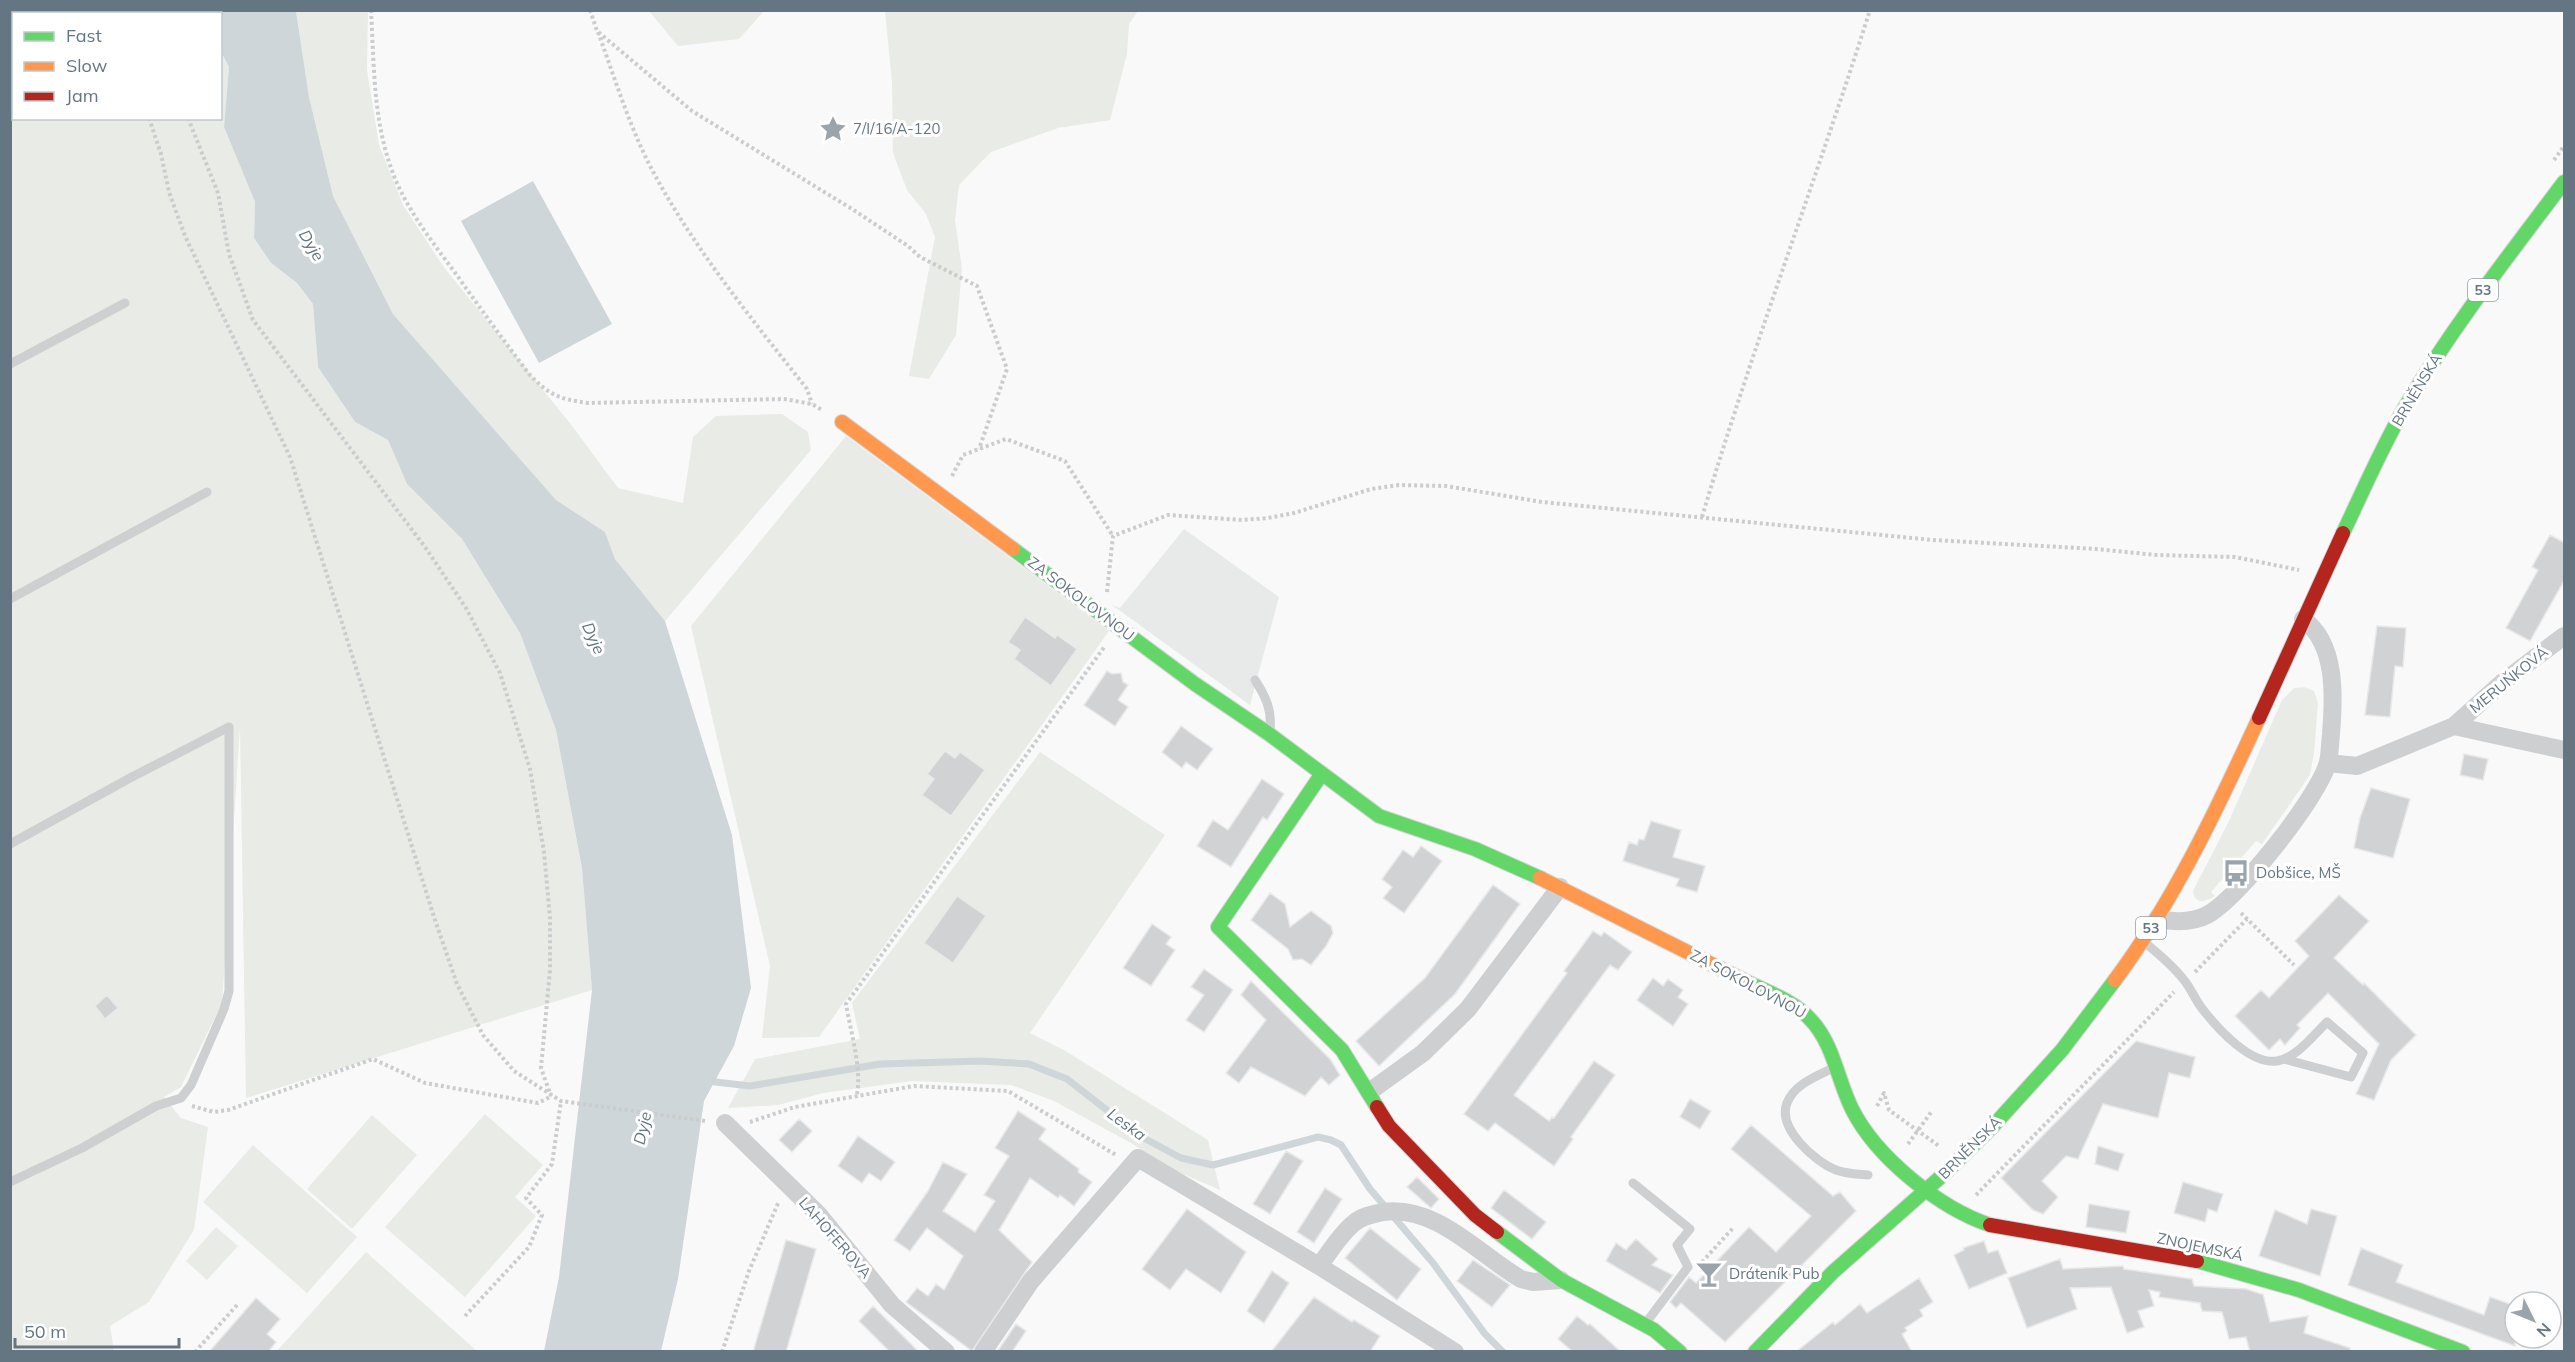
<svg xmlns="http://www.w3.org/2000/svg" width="2575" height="1362" font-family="Mulish,sans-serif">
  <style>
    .built { fill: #e8e9e9 }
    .green { fill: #e8ebe6 }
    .water { fill: #ced6d9 }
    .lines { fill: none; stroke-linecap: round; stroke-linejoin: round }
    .stream { stroke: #ced6d9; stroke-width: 7 }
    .building { fill: #d0d2d3; stroke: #e8e8e8; stroke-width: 1.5 }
    .fast-casing { stroke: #d5d6d7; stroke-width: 16 }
    .slow-casing { stroke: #d5d6d7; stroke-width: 16 }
    .jam-casing { stroke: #d5d6d7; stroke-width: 16 }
    .path { stroke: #cbcccd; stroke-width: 4; stroke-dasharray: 3 3; stroke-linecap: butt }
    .lane { stroke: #cecfd0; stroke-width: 9 }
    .street { stroke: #cecfd0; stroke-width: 18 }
    .fast { stroke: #63d668; stroke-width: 14 }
    .slow { stroke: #ff974d; stroke-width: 14 }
    .jam { stroke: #b3261e; stroke-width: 14 }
    .labels { text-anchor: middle; stroke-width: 6; stroke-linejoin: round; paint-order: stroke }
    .shield { fill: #fff; stroke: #939fa8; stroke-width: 1.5 }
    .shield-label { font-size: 14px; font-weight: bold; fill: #657683 }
    .poi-label { font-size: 15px; fill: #657683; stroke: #fff; text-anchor: start }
    .street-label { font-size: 15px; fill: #657683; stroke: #fff }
    .water-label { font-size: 16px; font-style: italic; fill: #60757c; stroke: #fff }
  </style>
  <rect width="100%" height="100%" fill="#f9f9f9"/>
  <!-- built -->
  <path class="built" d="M1184,529L1279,597L1250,705L1112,605L1120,608Z"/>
  <!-- green -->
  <path class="green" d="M10,11H205L204,14H14V118H220L221,52L229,67L224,127L255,202L254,238L271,263L297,283L313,304L318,367L355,422L388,440L407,484L462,539L520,633L556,730L582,868L592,990L246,1098L240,727L222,1003L181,1087L164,1097L181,1118L208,1127L194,1230L149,1302L110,1326L114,1351H11Z
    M296,11H368L367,70L379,145L403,205L443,266L573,427L618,488L683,503L693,437L716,416L782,414L808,432L811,450L665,621L615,559L605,532L556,500L393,314L333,196L309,97Z
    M649,11H764L739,39L678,46Z
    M885,11H1138L1129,24L1127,54L1110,120L1058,128L991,152L959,185L955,220L962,269L956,335L929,379L909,376L935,237L926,214L907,190L893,153L892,82Z
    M846,436L1109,631L819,1037L762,1038L770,966L691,626Z
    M2304,687L2314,691L2318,703L2314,753L2310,775L2262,844L2256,841L2211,892L2215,896C2206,902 2195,905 2193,891L2229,821L2282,700L2294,688Z
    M1040,752L1165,835L1030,1033L1064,1050L1208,1140L1220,1190L1174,1170L1131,1143L1054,1101L1011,1085L912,1081L823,1093L778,1105L728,1108L755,1059L860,1039L852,1003Z
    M485,1114L543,1165L515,1197L536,1216L465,1297L385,1227Z
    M372,1115L417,1155L352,1229L307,1189Z
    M253,1145L357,1237L307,1293L203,1202Z
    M216,1227L238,1246L207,1280L186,1261Z
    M366,1252L477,1351H277Z"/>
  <!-- water -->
  <path class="water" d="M205,10L296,11L309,97L333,196L393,314L556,500L605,532L615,559L665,621L732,835L751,988L734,1046L704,1101L678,1279L661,1351H544L559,1277L592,990L582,868L556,730L520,633L462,539L407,484L388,440L355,422L318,367L313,304L297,283L271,263L254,238L255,202L224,127L229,67L221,52L220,14L204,13Z
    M533,181L612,324L539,363L461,221Z"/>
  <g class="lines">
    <!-- stream -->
    <path class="stream" d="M707,1081L750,1086L880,1064L981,1061L1029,1064L1067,1079L1140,1136L1181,1158L1213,1165L1318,1137L1331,1140L1341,1145L1370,1189L1433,1263L1485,1334L1503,1352"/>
  </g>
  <!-- building -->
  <path class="building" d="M2550,535L2565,543V579L2530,641L2506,628L2538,570L2532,567Z
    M1025,617L1055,638L1057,635L1077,649L1051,686L1014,659L1020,650L1008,642Z
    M2377,626L2406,628L2403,667L2395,666L2390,717L2365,715Z
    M1107,671L1112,674L1121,673L1123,682L1128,685L1118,700L1128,707L1115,726L1084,705Z
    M1181,726L1213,749L1197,770L1186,762L1182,768L1162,752Z
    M945,751L955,758L960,752L985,770L951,816L922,795L934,779L927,774Z
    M2464,754L2488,759L2483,780L2460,775Z
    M1262,779L1284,794L1267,820L1263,817L1231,867L1197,846L1213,820L1228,830Z
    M2371,788L2410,799L2393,858L2354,848L2360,818Z
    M1651,821L1681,830L1673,857L1705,866L1697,892L1676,886L1679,879L1623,861L1629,842L1637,845L1639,839L1644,840Z
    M1421,846L1442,861L1404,913L1383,898L1392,887L1382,879L1403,850L1413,857Z
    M1493,885L1520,904L1455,994L1379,1066L1356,1041L1425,978Z
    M1270,893L1285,904L1290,927L1311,911L1331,926L1333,933L1326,946L1311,965L1302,959L1293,960L1288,949L1251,920Z
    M2339,895L2369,921L2334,958L2363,985L2364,983L2416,1035L2391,1060L2374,1100L2356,1094L2379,1044L2328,993L2297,1025L2300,1028L2285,1045L2280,1039L2269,1050L2235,1016L2261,990L2269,998L2309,956L2295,941Z
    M957,896L986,916L953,963L924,943Z
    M1152,924L1171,937L1166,944L1175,950L1151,986L1123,968Z
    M1593,931L1601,936L1604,932L1632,952L1618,970L1610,965L1514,1095L1549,1121L1552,1117L1554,1118L1594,1061L1615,1075L1571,1137L1573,1139L1554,1166L1495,1123L1488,1131L1464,1114L1567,973L1564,971Z
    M1204,969L1233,990L1204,1032L1186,1020L1204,995L1191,987Z
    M1653,978L1663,986L1668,979L1683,990L1678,997L1688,1004L1673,1026L1637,1000Z
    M1251,981L1330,1059L1340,1075L1329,1085L1321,1077L1305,1096L1251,1067L1239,1083L1226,1073L1266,1020L1241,995Z
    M107,995L118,1008L105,1019L95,1006Z
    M2136,1041L2195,1057L2190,1078L2169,1073L2158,1118L2103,1104L2078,1159L2066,1156L2042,1181L2058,1197L2043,1214L2033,1210L2001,1178Z
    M1690,1099L1711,1111L1700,1129L1680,1117Z
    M1018,1111L1046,1129L1039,1139L1079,1169L1078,1172L1092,1182L1074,1206L1060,1195L1058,1198L1030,1178L999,1230L1032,1262L972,1351L906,1302L917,1288L928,1296L936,1284L944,1290L963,1256L927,1228L910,1251L894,1240L928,1191L943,1162L967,1174L943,1211L975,1232L995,1201L984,1195L1009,1156L995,1148Z
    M799,1119L812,1131L792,1152L779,1140Z
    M1751,1125L1833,1196L1840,1192L1856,1211L1725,1342L1681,1303L1676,1308L1670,1302L1689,1277L1696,1283L1749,1227L1776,1252L1811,1216L1731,1149Z
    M858,1136L895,1162L881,1181L869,1173L862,1183L838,1166Z
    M2098,1146L2124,1154L2118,1171L2095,1164Z
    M1286,1151L1303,1161L1270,1214L1253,1204Z
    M1417,1177L1439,1199L1431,1208L1407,1187Z
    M2183,1182L2223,1194L2217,1212L2208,1209L2205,1222L2174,1213Z
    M1325,1188L1342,1199L1314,1243L1297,1232Z
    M1504,1190L1546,1222L1532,1239L1491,1208Z
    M2089,1204L2130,1211L2126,1233L2086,1227Z
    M1187,1209L1246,1252L1221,1293L1186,1269L1170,1290L1142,1269Z
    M2311,1209L2337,1216L2320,1276L2259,1256L2275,1210L2307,1224Z
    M1370,1228L1421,1269L1397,1300L1345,1258Z
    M1636,1239L1658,1259L1652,1265L1673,1275L1660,1293L1606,1261L1616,1243L1626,1250Z
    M786,1240L816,1249L786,1352H753Z
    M1984,1241L1988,1253L1998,1250L2007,1273L1969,1289L1954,1255L1964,1250L1963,1248Z
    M2361,1248L2403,1265L2396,1282L2484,1315L2490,1297L2510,1304L2506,1317L2515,1321V1346L2348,1285Z
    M2060,1259L2063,1269L2123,1266L2124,1269L2192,1279L2194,1286L2246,1289L2261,1294H2263L2270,1322L2308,1316L2304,1333L2350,1348V1352H2250L2246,1337L2229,1339L2222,1312L2202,1311L2200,1303L2159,1297L2160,1292L2149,1290L2154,1306L2138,1311L2144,1327L2127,1333L2111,1287L2070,1288L2077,1309L2027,1328L2008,1278Z
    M1473,1260L1510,1285L1492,1307L1457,1281Z
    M1272,1271L1289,1283L1264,1323L1247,1311Z
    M1919,1278L1933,1302L1920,1310L1923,1316L1905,1328L1907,1331L1902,1334L1912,1352H1796L1833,1322L1835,1325L1860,1304L1867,1313Z
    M1314,1297L1352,1322L1354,1320L1380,1336L1370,1352H1271Z
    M256,1298L280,1319L267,1334L276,1342L268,1352H209Z
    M873,1306L919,1352H890L859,1321Z
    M1577,1316L1588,1325L1590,1324L1621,1352H1573L1558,1339Z
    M1016,1324L1026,1331L1012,1352H997Z"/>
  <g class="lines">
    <defs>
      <path id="fast" d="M2343,533C2364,489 2383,444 2408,402C2454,325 2510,254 2564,182
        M1013,549L1195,684L1269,734L1379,816L1475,849L1540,878
        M1321,775L1218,927L1342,1050L1377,1107
        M1743,980C1765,991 1793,1000 1810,1019C1834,1044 1837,1079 1852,1109C1876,1157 1939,1208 1990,1225
        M1497,1232L1561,1280L1654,1330L1680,1352
        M2197,1261L2299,1290L2463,1352
        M1755,1352L1833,1272L1944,1174L1994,1125L2062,1050L2115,980"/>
      <path id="slow" d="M842,422L1013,549
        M1540,878L1743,980
        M2115,980C2175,899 2217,809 2259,718"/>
      <path id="jam" d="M2259,718L2343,533
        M1377,1107L1389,1126L1475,1215L1497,1232
        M1990,1225L2197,1261"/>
    </defs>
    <!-- fast casing -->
    <use href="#fast" class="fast-casing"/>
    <!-- slow casing -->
    <use href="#slow" class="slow-casing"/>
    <!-- jam casing -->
    <use href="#jam" class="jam-casing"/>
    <!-- path -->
    <path class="path" d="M53,10L56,14
      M371,10C374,62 373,115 390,165C403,205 431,240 456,274C480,308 504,341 529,374C549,395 559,399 588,403L784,399L812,404L822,410
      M590,10L597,31L692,111L852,209L908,246L920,257L977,286L1007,369L979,449
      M161,14L162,10
      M598,32C614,76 628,122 649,164C691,245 751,318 807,389L812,404
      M149,118L161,154L169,192L185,236L290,457L434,917L457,984L483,1035L514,1071L561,1101L706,1121
      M188,118L218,193L229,254L253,320L425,547L466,608L500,673L530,769L544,852L550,918V970L541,1068L551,1096
      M2554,160L2564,146
      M952,476L963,455L1006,439L1065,461L1113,536
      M1702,517C1753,346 1816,180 1870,10
      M1107,592L1113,536L1168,515L1242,520L1268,518L1294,513L1371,489L1399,485L1446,486L1542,502L1933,540L2096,549L2156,555L2235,557L2299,570
      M2241,913L2294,965
      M2195,972L2247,919
      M857,1094C862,1069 850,1029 846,1004L1105,646
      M192,1106L214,1112L228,1110L373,1059L425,1083L538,1103L550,1097
      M1877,1106L1884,1093L1889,1110L1939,1146
      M750,1122L795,1107L914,1086L1008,1091L1116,1155
      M1908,1144L1932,1111
      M1976,1195L2174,992
      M1702,1262L1733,1228
      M465,1316L529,1247L542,1215L526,1198L552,1164L561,1101
      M195,1352L237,1305
      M722,1352L749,1271L779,1201"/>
    <!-- lane -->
    <path class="lane" d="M10,364L125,303
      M10,599L207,492
      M1255,680C1266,697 1272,710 1270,730
      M10,844L130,778L229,727V991L224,1009L191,1085L181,1098L156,1106L82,1148L10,1182
      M2144,942C2159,954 2173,966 2184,980C2192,990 2196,1002 2204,1011C2219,1030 2251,1065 2277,1061C2296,1058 2313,1036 2327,1022L2363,1053L2351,1077L2284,1059
      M1835,1067C1818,1076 1795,1083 1787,1103C1777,1128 1815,1162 1836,1170C1847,1174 1857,1174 1868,1175
      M1633,1183L1690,1229L1677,1245L1688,1267L1645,1324"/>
    <!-- street -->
    <path class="street" d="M2454,726L2503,682L2564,636
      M2328,763L2357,766L2454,726L2564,750
      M2157,919C2173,922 2192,923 2207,915C2238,899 2320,795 2328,762C2330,753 2330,743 2331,734C2334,697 2337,644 2303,619
      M1369,1092L1423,1053L1468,1009L1560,887
      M725,1123L819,1215L892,1305L946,1352
      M1319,1266C1330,1252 1340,1234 1354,1223C1362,1216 1373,1214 1383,1212C1437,1205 1478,1254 1521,1279L1533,1282L1561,1280
      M983,1352L1031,1281L1138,1158L1319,1266L1455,1352"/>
    <!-- fast -->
    <use href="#fast" class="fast"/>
    <!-- slow -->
    <use href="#slow" class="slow"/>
    <!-- jam -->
    <use href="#jam" class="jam"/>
  </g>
  <!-- icons -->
  <defs>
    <symbol id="sight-bare" viewBox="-9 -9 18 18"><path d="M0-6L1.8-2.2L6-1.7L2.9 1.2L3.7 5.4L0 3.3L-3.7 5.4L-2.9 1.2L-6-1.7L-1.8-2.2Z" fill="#99a4ac" stroke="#fff" stroke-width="2.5" paint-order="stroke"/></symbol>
    <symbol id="bus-bare" viewBox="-9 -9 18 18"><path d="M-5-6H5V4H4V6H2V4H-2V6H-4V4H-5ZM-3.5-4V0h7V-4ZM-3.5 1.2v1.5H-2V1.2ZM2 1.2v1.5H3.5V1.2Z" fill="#99a4ac" stroke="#fff" stroke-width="2.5" paint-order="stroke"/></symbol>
    <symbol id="bar-bare" viewBox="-9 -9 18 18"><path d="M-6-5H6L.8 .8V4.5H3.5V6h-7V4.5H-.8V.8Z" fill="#99a4ac" stroke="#fff" stroke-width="2.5" paint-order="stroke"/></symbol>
  </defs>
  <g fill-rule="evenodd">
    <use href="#sight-bare" x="814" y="110" width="38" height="38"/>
    <use href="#bus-bare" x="2217" y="854" width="38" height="38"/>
    <use href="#bar-bare" x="1690" y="1255" width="38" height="38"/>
  </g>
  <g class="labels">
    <!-- shield labels -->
    <g class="shield">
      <rect x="2468" y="279" width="30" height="22" rx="4.5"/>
      <rect x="2136" y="917" width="30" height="22" rx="4.5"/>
    </g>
    <g class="shield-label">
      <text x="2483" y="295">53</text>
      <text x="2151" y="933">53</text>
    </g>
    <!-- poi labels -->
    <g class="poi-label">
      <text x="853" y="134">7/I/16/A-120</text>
      <text x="2256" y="878">Dobšice, MŠ</text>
      <text x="1729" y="1279">Dráteník Pub</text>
    </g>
    <!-- street labels -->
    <g class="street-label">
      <text transform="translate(2417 390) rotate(-59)" y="5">BRNĚNSKÁ</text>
      <text transform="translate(1081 599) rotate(37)" y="5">ZA SOKOLOVNOU</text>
      <text transform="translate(2509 680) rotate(-39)" y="5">MERUŇKOVÁ</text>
      <text transform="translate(1748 984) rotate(28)" y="5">ZA SOKOLOVNOU</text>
      <text transform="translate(1970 1148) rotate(-45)" y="5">BRNĚNSKÁ</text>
      <text transform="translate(835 1238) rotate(49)" y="5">LAHOFEROVA</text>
      <text transform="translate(2200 1247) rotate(12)" y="5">ZNOJEMSKÁ</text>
    </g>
    <!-- water labels -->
    <g class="water-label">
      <text transform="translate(312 245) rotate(59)" y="6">Dyje</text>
      <text transform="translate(594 638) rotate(66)" y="6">Dyje</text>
      <text transform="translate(1127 1124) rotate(36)" y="6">Leska</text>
      <text transform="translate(642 1128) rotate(-77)" y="6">Dyje</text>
    </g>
  </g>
  <!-- border -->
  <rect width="2575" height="1362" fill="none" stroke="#657683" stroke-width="24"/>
  <!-- legend -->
  <rect x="12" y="12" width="210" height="108" fill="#ffffff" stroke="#c1c8cd" stroke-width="1.5"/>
  <rect x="24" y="32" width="30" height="9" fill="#63d668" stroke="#c1c8cd" stroke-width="1.5"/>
  <text x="66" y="42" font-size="18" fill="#657683">Fast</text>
  <rect x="24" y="62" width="30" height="9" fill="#ff974d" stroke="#c1c8cd" stroke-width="1.5"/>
  <text x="66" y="72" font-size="18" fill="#657683">Slow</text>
  <rect x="24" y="92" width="30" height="9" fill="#b3261e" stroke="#c1c8cd" stroke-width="1.5"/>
  <text x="66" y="102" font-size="18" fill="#657683">Jam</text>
  <!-- north arrow -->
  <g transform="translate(2533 1320) rotate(133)"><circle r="28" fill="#ffffff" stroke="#c1c8cd" stroke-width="1.5"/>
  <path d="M0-4.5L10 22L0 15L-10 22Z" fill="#99a4ac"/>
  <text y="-9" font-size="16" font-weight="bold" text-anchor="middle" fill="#657683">N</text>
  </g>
  <!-- scale -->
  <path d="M15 1338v9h164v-9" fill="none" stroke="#657683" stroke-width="3"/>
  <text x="24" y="1338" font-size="18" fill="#657683" stroke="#ffffff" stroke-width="4.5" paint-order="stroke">50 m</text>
</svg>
